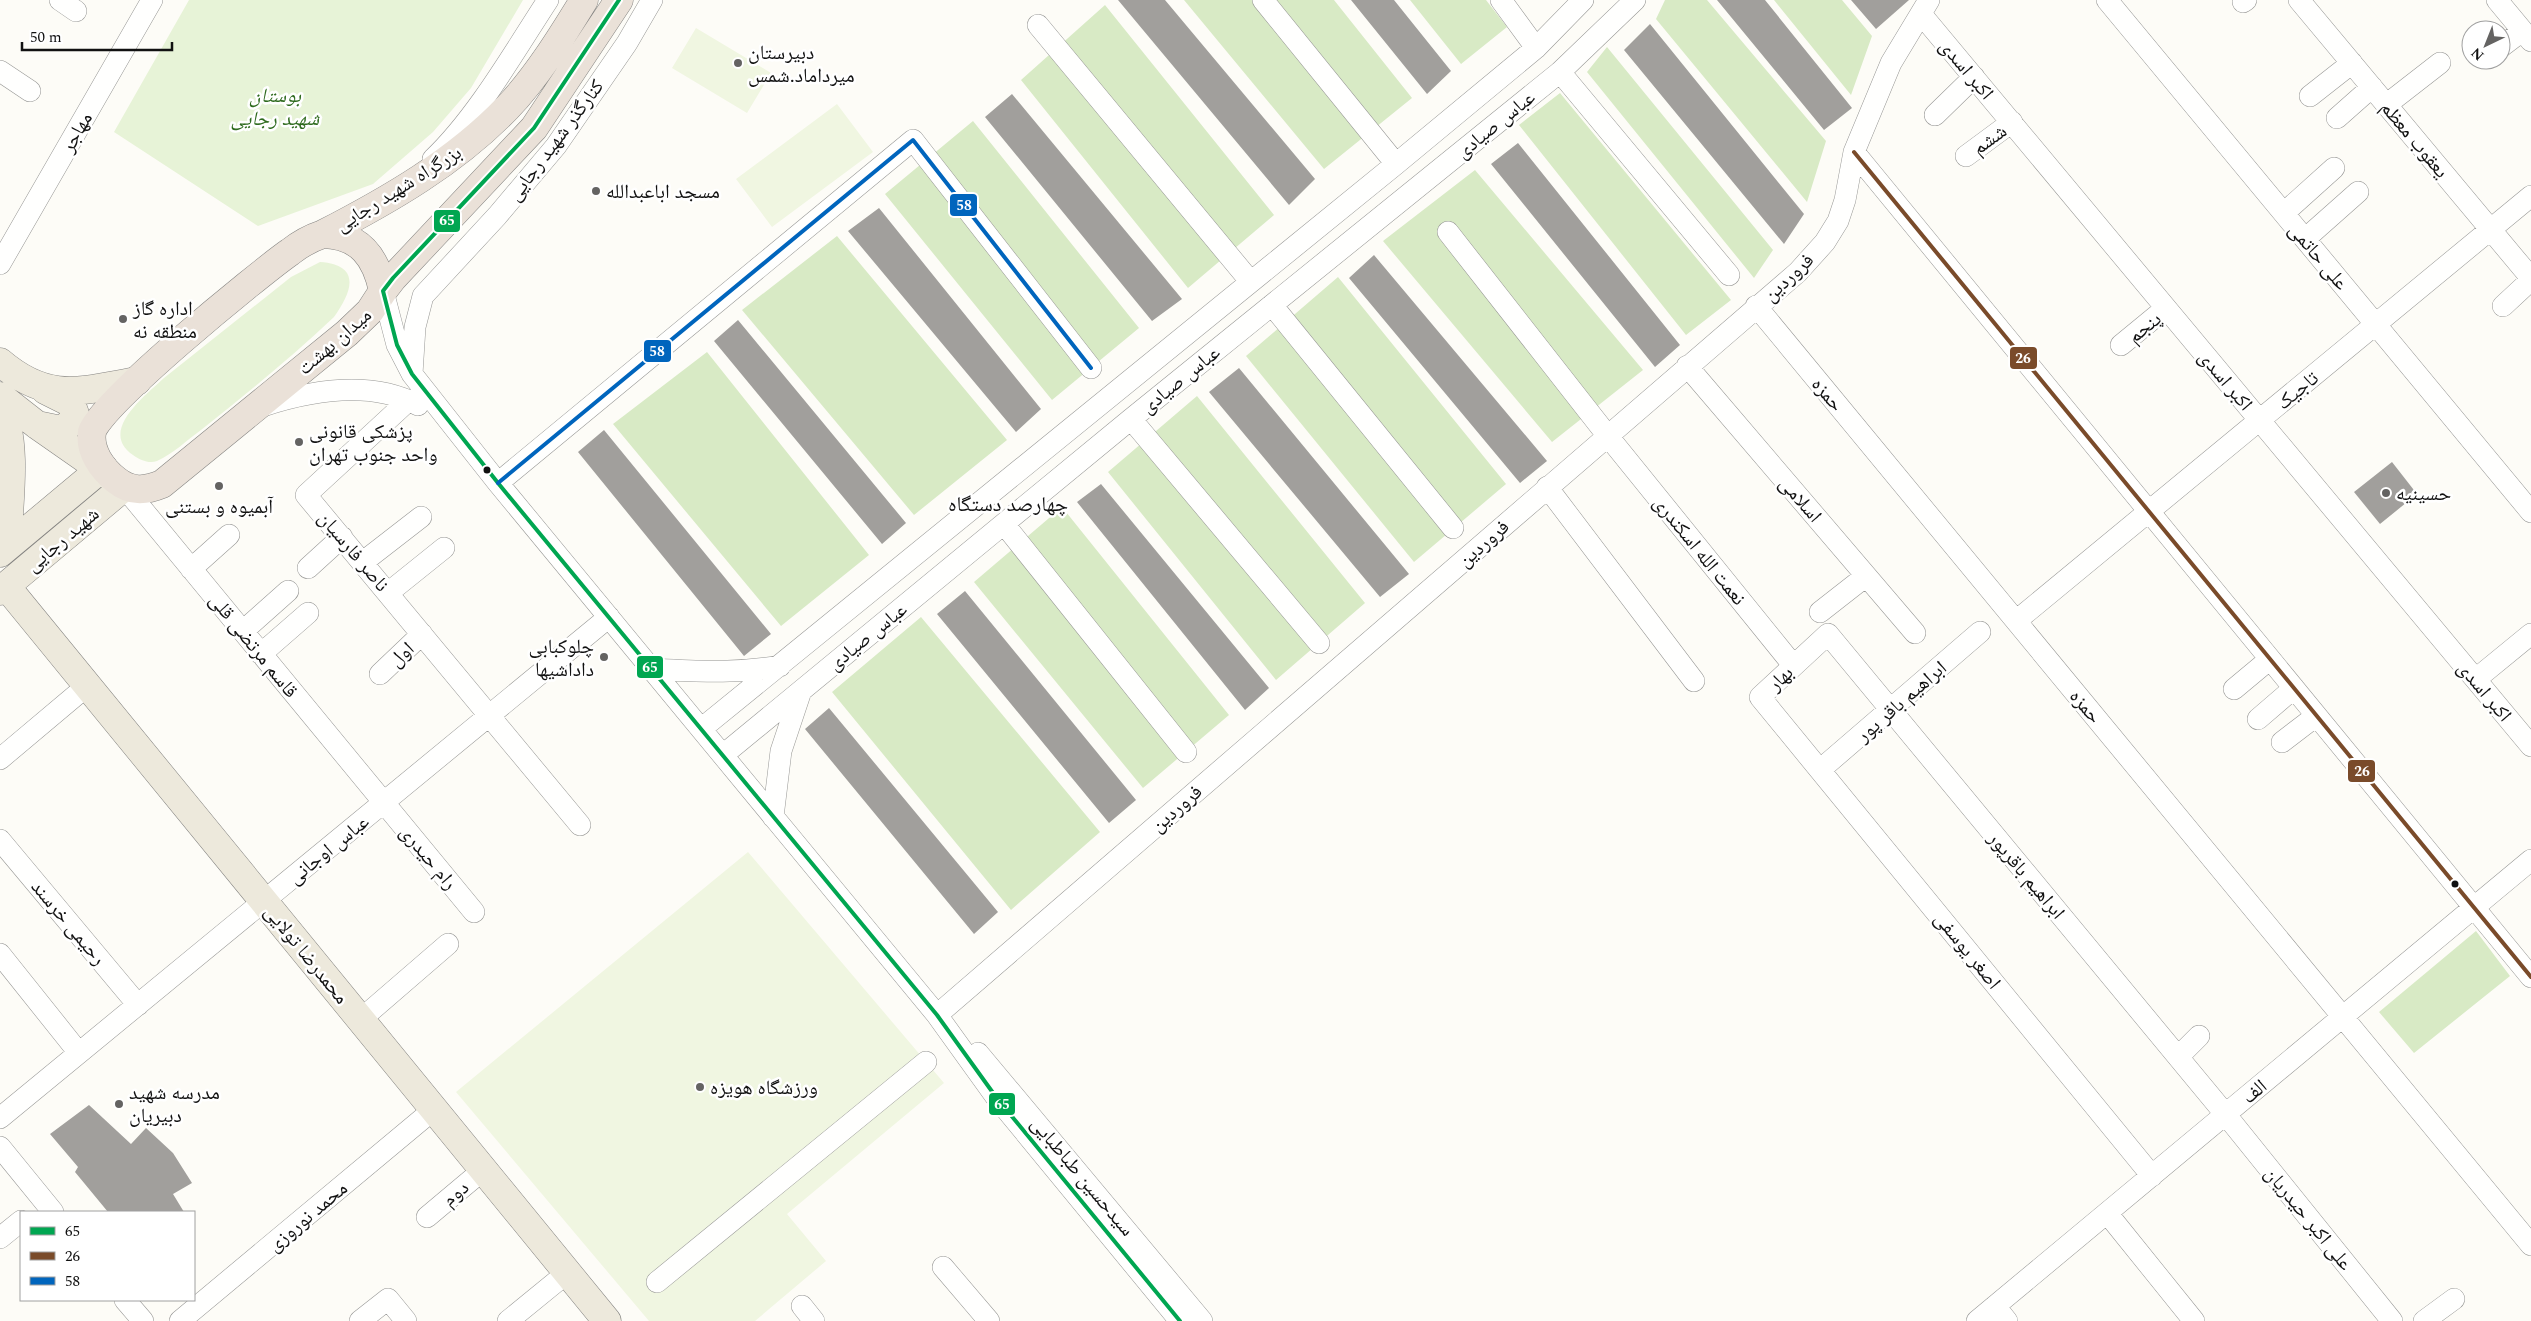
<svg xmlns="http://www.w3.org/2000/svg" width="2531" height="1321" font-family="Spectral,'Noto Naskh Arabic',serif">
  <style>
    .green { fill: #e7f3d7 }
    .forest { fill: #d8eac5 }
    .pitch { fill: #f0f6e1 }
    .building { fill: #a19f9c }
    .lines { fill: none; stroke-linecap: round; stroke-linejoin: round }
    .minor-casing { stroke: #979795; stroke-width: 22 }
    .major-casing { stroke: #858482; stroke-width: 29 }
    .highway-casing { stroke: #858482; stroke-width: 29 }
    .minor { stroke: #fffffe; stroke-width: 21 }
    .major { stroke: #ede9dc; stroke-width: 28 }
    .highway { stroke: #eae1d8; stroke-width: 28 }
    .bus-1-casing { stroke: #fff; stroke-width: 8 }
    .bus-2-casing { stroke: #fff; stroke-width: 8 }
    .bus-3-casing { stroke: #fff; stroke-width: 8 }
    .bus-1 { stroke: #00a651; stroke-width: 4 }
    .bus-2 { stroke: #7a4b2a; stroke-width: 4 }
    .bus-3 { stroke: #0065bd; stroke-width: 4 }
    .poi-dot { fill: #646362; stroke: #fff; stroke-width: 2 }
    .bus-dot { fill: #111; stroke: #fff; stroke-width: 2 }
    .labels { text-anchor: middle; stroke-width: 5; stroke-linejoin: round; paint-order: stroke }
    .poi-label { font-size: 20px; fill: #111; stroke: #fff; text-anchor: start }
    .street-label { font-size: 20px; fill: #111; stroke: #fff }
    .park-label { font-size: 20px; font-style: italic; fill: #2f6b1f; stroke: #fff }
    .neighbourhood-label { font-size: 21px; fill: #111; stroke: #fff }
    .line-badge { stroke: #fff; stroke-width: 2 }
    .badge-label { font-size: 14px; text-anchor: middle; font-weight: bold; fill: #fff }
  </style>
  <rect width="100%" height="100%" fill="#fdfcf7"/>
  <!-- green -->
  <path class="green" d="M189,0H523L471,88L433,132L373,184L258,226L114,132Z
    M320,262C362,265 352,292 334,317C292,357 246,394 201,430C187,440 173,454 157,461C149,464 140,460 133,455C98,431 145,396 164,378L291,277Z"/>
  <!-- forest -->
  <path class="forest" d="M1184,0H1334L1412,98L1324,169Z
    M1410,0H1486L1507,27L1461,64Z
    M1665,0H1707L1826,141L1807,202L1656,19Z
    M1774,0H1842L1872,36L1851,95Z
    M1105,5L1274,215L1188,288L1021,80Z
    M1607,47L1773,250L1754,278L1587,72Z
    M1560,93L1731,300L1686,335L1519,125Z
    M973,121L1139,328L1052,400L885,194Z
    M1475,170L1643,370L1552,442L1383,241Z
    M837,236L1007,440L914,515L742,310Z
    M1338,277L1506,484L1414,562L1246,356Z
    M707,352L869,555L781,626L613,424Z
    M1197,396L1365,603L1276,680L1108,472Z
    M1062,507L1229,715L1143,788L974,582Z
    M921,617L1100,832L1011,910L832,692Z
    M2476,931L2510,976L2414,1053L2379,1012Z"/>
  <!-- pitch -->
  <path class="pitch" d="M696,28L771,73L747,113L672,68Z
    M837,104L873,152L772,227L736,179Z
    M748,852L944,1083L787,1214L826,1261L755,1321H649L456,1092Z"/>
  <!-- building -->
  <path class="building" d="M1118,0H1165L1315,179L1289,205Z
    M1351,0H1394L1451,71L1427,94Z
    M1717,0H1765L1852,108L1824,130Z
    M1851,0H1909L1876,29Z
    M1650,24L1804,214L1784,244L1624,50Z
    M1012,94L1182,299L1152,321L985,117Z
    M1518,143L1680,345L1655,367L1491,164Z
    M879,208L1041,409L1016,432L848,231Z
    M1374,255L1547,461L1520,483L1349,278Z
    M738,320L906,523L882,544L714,341Z
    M1239,368L1409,574L1380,597L1209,392Z
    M604,430L771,634L744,656L578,452Z
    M2392,462L2417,494L2380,524L2354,492Z
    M1101,484L1269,688L1245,710L1077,502Z
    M965,591L1136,800L1109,823L937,614Z
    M829,708L998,912L974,934L805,729Z
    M89,1105L131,1144L146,1128L173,1153L192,1183L173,1194L184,1212H108L75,1172L78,1167L50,1134Z"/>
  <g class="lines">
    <defs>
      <path id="minor" d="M60,0L76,11
        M1263,0L1396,164
        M1501,0L1536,48
        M2107,0L2531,512
        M2299,0L2531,278
        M2497,0L2531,41
        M2243,2L2246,0
        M1921,14L2531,746
        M1038,25L1250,281
        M2501,47L2522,31
        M0,71L30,91
        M1560,72L1729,275
        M2310,96L2352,63
        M2386,105L2440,63
        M1935,115L1974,77
        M2337,118L2372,87
        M1854,152L2531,977
        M1966,156L2012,122
        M433,159C477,117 514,52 548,0
        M2284,213L2334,168
        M1448,232L1607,435L1793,665
        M2305,239L2358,192
        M0,264L152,0
        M383,291L397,345L412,374L498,483L937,1015L996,1097L1180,1321
        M1272,305L1453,528
        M1756,306L2531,1245
        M2503,306L2531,280
        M2121,345L2166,308
        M1687,366L1915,633
        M412,374L415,327L423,296L497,216L556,146L627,43L652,0
        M409,400L306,495L580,825
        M263,406C312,390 371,380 418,405
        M1131,419L1319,643
        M498,483L913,140L1091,368
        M124,487L474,912
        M1547,487L1694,681
        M1004,524L1186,752
        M363,562L421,517
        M308,568L342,537
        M191,569L229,535
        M388,593L444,548
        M1820,612L1866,576
        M2016,621L2531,196
        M243,631L288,591
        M261,654L308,613
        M651,669C697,671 735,674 780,666
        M380,674L422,634
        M2476,679L2531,634
        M2234,689L2270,659
        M2258,719L2294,688
        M701,729L1396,164L1536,48L1583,0
        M2282,742L2316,716
        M723,755L1131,419L1560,72L1635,0
        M0,759L88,685
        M1821,769L1980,632
        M773,817L781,751L801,691
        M0,840L138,1005
        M0,954L79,1053
        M937,1015L1798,272L1825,242L1838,221L1845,200L1854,152L1891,63L1929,0
        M360,1020L448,944
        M978,1053L1202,1321
        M2178,1057L2199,1036
        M0,1118L609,617
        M0,1147L53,1212
        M2152,1176L1760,697L1828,634L2226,1115L2392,1321
        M2107,1213L2194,1321
        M427,1217L483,1170
        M0,1238L21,1221
        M943,1267L989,1321
        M657,1282L926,1062
        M125,1300L143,1321
        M802,1306L814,1321
        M1995,1306L2007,1321
        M180,1321L433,1110
        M360,1321L388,1299L406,1321
        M508,1321L568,1272
        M1977,1321L2531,860
        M2424,1321L2454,1299"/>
      <path id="major" d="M0,362C48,403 80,391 137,381
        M0,396L37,425L110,476
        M0,409C19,437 8,513 7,547
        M37,425L61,430L71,423L75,414L71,403L45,390
        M0,553L103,467
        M6,586L607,1321
        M0,591L124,487"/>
      <path id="highway" d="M323,234C360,235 376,257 383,291L370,311L347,333L162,484C145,491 131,492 116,480C102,469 89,451 92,432C97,406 260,273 290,252C300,244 311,238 323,234Z
        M323,234C389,200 455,162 507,108C536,78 562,36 584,0
        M383,291L393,278L534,128L619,0"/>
    </defs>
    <!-- minor casing -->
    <use href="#minor" class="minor-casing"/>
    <!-- major casing -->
    <use href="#major" class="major-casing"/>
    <!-- highway casing -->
    <use href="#highway" class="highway-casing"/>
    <!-- minor -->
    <use href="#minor" class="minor"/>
    <!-- major -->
    <use href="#major" class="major"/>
    <!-- highway -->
    <use href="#highway" class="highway"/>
    <defs>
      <path id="bus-1" d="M619,0L534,128L393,278L383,291L397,345L412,374L498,483L937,1015L996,1097L1180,1321"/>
      <path id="bus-2" d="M1854,152L2531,977"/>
      <path id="bus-3" d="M498,483L913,140L1091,368"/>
    </defs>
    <!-- bus-1 casing -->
    <use href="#bus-1" class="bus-1-casing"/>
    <!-- bus-2 casing -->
    <use href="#bus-2" class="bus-2-casing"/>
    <!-- bus-3 casing -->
    <use href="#bus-3" class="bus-3-casing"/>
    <!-- bus-1 -->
    <use href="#bus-1" class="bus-1"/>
    <!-- bus-2 -->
    <use href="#bus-2" class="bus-2"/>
    <!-- bus-3 -->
    <use href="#bus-3" class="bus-3"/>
  </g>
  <!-- markers -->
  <g class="poi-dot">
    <circle cx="738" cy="63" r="5"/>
    <circle cx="596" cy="191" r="5"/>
    <circle cx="123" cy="319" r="5"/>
    <circle cx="299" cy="442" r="5"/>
    <circle cx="219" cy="486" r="5"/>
    <circle cx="2386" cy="493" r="5"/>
    <circle cx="604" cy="657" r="5"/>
    <circle cx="700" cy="1087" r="5"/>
    <circle cx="119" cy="1104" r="5"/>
  </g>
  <g class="bus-dot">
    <circle cx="487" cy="470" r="4.5"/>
    <circle cx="2455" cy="884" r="4.5"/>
  </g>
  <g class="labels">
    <!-- poi labels -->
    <g class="poi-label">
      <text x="748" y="59">دبیرستان<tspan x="748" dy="23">میرداماد.شمس</tspan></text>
      <text x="606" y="198">مسجد اباعبدالله</text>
      <text x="133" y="315">اداره گاز<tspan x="133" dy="23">منطقه نه</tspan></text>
      <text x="309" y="438">پزشکی قانونی<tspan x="309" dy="23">واحد جنوب تهران</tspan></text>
      <text x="2396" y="500">حسینیه</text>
      <text x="219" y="513" text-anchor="middle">آبمیوه و بستنی</text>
      <text x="594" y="653" text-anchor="end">چلوکبابی<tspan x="594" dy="23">داداشیها</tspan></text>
      <text x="710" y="1094">ورزشگاه هویزه</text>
      <text x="129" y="1099">مدرسه شهید<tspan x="129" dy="23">دبیریان</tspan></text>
    </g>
    <!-- street labels -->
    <g class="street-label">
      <text transform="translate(1967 69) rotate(50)" y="7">اکبر اسدی</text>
      <text transform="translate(1495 124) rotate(-39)" y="7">عباس صیادی</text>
      <text transform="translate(76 132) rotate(-60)" y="7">مهاجر</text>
      <text transform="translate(1989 139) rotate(-36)" y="7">ششم</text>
      <text transform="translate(2415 139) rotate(50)" y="7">یعقوب معظم</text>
      <text transform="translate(555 140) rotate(-53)" y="7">کنارگذر شهید رجایی</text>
      <text transform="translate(398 188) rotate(-32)" y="7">بزرگراه شهید رجایی</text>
      <text transform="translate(2319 256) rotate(50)" y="7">علی حاتمی</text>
      <text transform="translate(1788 277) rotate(-43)" y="7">فروردین</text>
      <text transform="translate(2144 327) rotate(-39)" y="7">پنجم</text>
      <text transform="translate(334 341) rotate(-41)" y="7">میدان بهشت</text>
      <text transform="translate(1180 379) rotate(-39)" y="7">عباس صیادی</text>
      <text transform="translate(2226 380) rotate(50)" y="7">اکبر اسدی</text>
      <text transform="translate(2297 390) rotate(-40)" y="7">تاجیک</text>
      <text transform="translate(1828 394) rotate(50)" y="7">حمزه</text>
      <text transform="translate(1801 499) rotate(49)" y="7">اسلامی</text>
      <text transform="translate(62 539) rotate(-40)" y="7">شهید رجایی</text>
      <text transform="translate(1483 543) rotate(-41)" y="7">فروردین</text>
      <text transform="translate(1700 550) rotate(51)" y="7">نعمت الله اسکندری</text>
      <text transform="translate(354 551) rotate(50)" y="7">ناصر فارسیان</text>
      <text transform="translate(867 636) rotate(-39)" y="7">عباس صیادی</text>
      <text transform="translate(254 645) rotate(51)" y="7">قاسم مرتضی قلی</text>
      <text transform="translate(401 654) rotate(-43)" y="7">اول</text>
      <text transform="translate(1780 678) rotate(-44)" y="7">بهار</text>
      <text transform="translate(2485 691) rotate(50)" y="7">اکبر اسدی</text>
      <text transform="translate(1901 701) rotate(-41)" y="7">ابراهیم باقر پور</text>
      <text transform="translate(2086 706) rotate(50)" y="7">حمزه</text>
      <text transform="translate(1176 808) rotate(-41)" y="7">فروردین</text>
      <text transform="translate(328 849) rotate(-39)" y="7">عباس اوجانی</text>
      <text transform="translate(429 857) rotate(50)" y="7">رام حیدری</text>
      <text transform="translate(2027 875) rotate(50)" y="7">ابراهیم باقرپور</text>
      <text transform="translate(69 922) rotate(50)" y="7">رحیمی خرسند</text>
      <text transform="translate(1968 950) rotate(51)" y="7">اصغر یوسفی</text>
      <text transform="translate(307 954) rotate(51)" y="7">محمدرضا تولایی</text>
      <text transform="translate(2254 1091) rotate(-40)" y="7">الف</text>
      <text transform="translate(1083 1176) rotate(50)" y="7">سیدحسین طباطبایی</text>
      <text transform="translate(455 1193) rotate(-40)" y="7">دوم</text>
      <text transform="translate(307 1216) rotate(-40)" y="7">محمد نوروزی</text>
      <text transform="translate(2309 1218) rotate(51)" y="7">علی اکبر حیدریان</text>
    </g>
    <!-- park labels -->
    <g class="park-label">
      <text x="275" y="102">بوستان<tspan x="275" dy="23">شهید رجایی</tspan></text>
    </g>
    <!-- neighbourhood labels -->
    <g class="neighbourhood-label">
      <text x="1008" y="511">چهارصد دستگاه</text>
    </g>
  </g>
  <g class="line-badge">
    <rect x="949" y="193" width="29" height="24" rx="5" fill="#0065bd"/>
    <rect x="433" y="209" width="28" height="24" rx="5" fill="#00a651"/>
    <rect x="643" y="339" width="29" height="24" rx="5" fill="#0065bd"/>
    <rect x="2009" y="346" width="29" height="24" rx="5" fill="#7a4b2a"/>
    <rect x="636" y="655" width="28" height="24" rx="5" fill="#00a651"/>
    <rect x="2347" y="759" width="29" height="24" rx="5" fill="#7a4b2a"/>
    <rect x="988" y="1092" width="28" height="24" rx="5" fill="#00a651"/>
  </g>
  <g class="badge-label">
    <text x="964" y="210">58</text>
    <text x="447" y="225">65</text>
    <text x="657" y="356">58</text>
    <text x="2023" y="363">26</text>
    <text x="650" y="672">65</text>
    <text x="2362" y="776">26</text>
    <text x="1002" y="1109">65</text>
  </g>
  <!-- legend -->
  <rect x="20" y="1211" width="175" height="90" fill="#ffffff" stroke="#a0a0a0"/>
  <rect x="30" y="1227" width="25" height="8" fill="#00a651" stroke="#a0a0a0"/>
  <text x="65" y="1236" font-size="15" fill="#111111">65</text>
  <rect x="30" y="1252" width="25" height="8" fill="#7a4b2a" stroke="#a0a0a0"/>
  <text x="65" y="1261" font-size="15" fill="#111111">26</text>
  <rect x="30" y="1277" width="25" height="8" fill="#0065bd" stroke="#a0a0a0"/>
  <text x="65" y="1286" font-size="15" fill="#111111">58</text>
  <!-- north arrow -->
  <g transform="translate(2486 45) rotate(223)"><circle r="24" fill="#ffffff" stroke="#a0a0a0"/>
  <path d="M0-4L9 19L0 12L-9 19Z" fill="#646362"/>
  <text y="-8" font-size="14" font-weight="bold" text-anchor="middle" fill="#111111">N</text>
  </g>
  <!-- scale -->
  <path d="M22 42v8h150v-8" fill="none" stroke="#111111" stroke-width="2.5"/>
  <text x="30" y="42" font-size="15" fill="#111111" stroke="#ffffff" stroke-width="4" paint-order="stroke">50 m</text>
</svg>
